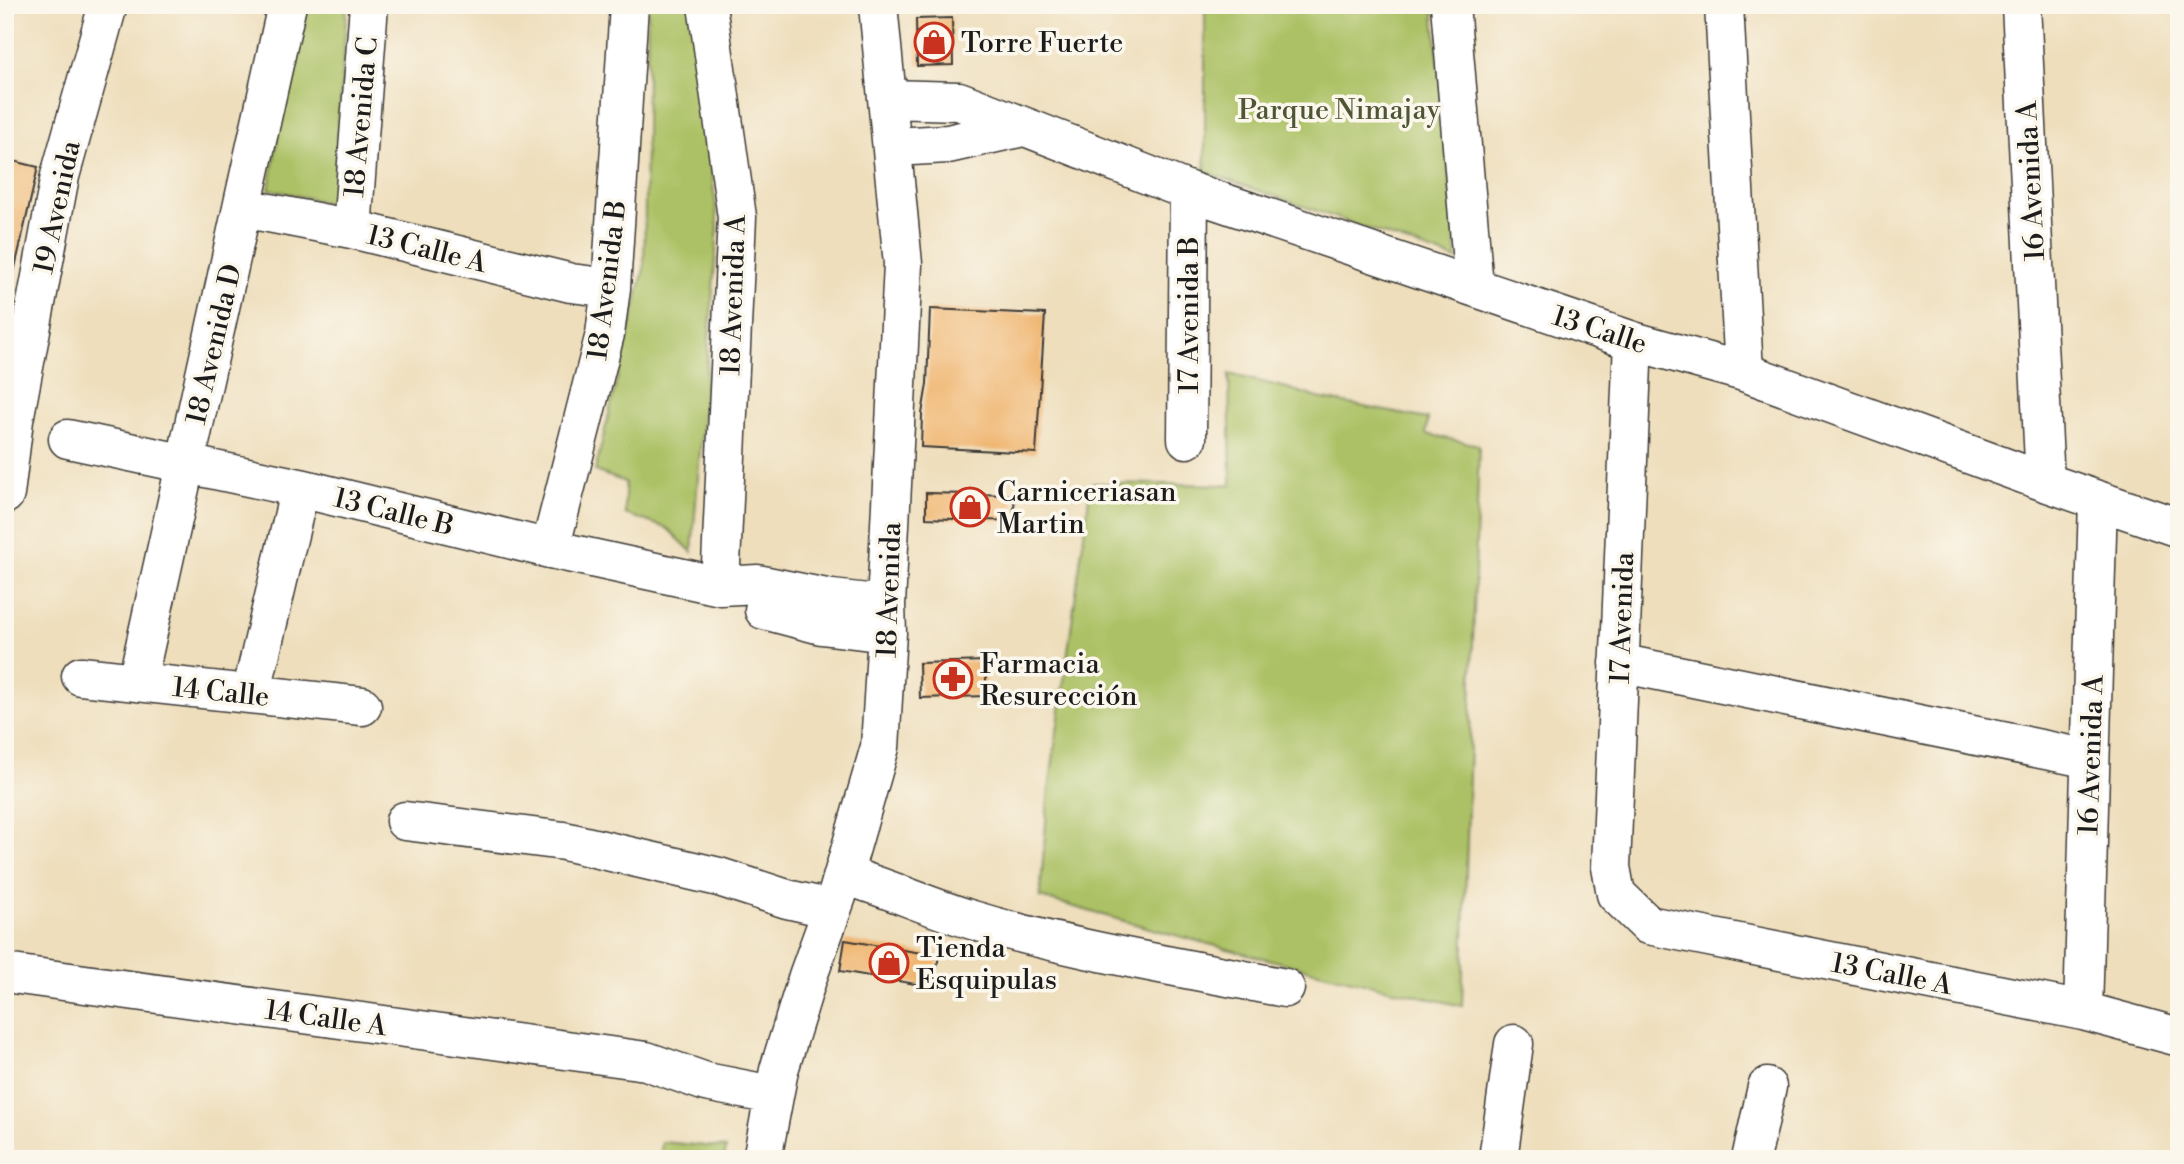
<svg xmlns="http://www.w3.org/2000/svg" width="2184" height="1164" font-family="'Libre Bodoni',serif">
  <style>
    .green { fill: #acc165; stroke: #646e40; stroke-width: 2 }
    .building { fill: #f0b773 }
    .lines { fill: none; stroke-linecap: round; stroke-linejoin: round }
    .minor-casing { stroke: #3c3934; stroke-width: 41 }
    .minor { stroke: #fff; stroke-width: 38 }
    .labels { text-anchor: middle; stroke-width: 7; stroke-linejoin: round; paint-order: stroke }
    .poi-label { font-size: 28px; fill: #1c1c1c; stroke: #fbf7ec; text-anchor: start }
    .park-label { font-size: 28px; fill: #4e5636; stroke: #fbf7ec }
    .street-label { font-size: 28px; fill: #1c1c1c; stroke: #fbf7ec }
  </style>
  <rect width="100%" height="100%" fill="#fbf7ec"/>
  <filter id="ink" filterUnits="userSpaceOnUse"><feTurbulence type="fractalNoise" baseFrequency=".0143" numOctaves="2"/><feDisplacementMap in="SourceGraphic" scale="14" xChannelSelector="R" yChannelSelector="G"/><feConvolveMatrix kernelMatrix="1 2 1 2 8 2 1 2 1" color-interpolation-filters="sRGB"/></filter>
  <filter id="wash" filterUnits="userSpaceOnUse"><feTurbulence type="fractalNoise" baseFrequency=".00686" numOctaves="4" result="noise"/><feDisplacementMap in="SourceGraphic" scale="28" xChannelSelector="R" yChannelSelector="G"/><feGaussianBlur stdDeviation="1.57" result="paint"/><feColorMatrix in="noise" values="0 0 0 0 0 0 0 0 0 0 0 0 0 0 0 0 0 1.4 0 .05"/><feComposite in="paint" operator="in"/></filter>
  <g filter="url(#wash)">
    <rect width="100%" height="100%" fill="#eedebc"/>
    <!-- green -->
    <path class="green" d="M300,5H347L333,204L269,189Z
      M648,5H693L718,227L692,552L667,528L625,514V482L595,471L644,269Z
      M1205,5H1433L1457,260L1205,172Z
      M1229,374L1287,388L1318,398L1428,419L1426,434L1479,445L1462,1006C1321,974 1179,938 1040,897L1048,797L1091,483L1231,485Z
      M662,1142L726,1148L724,1159H660Z"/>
    <g id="blocks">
      <!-- building -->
      <path class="building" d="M952,18L953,65L917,66L916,19Z
        M5,159L38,167L6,307H5Z
        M930,309L1045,314L1036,453L921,447L922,414L927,384Z
        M926,493L1015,495L1013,521L926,518Z
        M986,661V696L920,698L919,663Z
        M845,940L939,956L933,987L840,971Z"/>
    </g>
  </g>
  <g filter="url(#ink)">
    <use href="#blocks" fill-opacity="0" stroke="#3c3934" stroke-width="2"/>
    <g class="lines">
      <defs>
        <path id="minor" d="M707,5L737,217L720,586
          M1450,5L1474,287
          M1724,5L1744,372
          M2021,5L2045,482
          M888,99L959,101L1189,191L1633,341L1744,372L2045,482L2179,528
          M893,147L948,144L1023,127
          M243,208L352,229L571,283L611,288
          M352,229L369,5
          M1633,341L1611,867L1616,894L1648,925L2083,1011L2179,1037
          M68,439L300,488L550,549L720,586L758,584L832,599L886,605
          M1187,439L1189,191
          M5,494L14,420L60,176L108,5
          M550,549L605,334L611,288L629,5
          M764,610L821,625L887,633
          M1619,663L2090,759
          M81,676L362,706
          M137,682L287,5
          M251,694L300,488
          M405,821L564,841L719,877L787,899L832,909
          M843,875C886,887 926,906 969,919C1071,950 1180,967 1285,988
          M5,973L646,1061L706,1082L773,1095
          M2083,1011L2098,500
          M762,1159L779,1070L808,976L837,896L880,747L887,633L886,605L903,264L878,5
          M1498,1159L1514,1044
          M1751,1159L1767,1087"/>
      </defs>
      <!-- minor casing -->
      <use href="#minor" class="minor-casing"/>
      <!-- minor -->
      <use href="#minor" class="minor"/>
    </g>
  </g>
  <!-- icons -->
  <defs>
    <symbol id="shop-ring" viewBox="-11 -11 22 22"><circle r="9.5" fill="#fbf7ec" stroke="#c8321e" stroke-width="1.5"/><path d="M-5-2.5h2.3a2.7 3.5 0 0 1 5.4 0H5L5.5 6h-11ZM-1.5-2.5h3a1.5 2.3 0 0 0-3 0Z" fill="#c8321e"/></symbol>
    <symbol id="pharmacy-ring" viewBox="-11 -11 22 22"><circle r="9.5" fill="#fbf7ec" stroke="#c8321e" stroke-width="1.5"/><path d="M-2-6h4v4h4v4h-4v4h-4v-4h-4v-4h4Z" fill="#c8321e"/></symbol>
  </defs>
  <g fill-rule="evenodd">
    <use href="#shop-ring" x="912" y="20" width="44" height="44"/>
    <use href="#shop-ring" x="948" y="485" width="44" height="44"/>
    <use href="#pharmacy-ring" x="931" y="657" width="44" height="44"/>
    <use href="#shop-ring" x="867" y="941" width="44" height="44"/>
  </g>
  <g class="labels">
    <!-- poi labels -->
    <g class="poi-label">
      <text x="961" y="52">Torre Fuerte</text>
      <text x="997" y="501">Carniceriasan<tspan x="997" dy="32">Martin</tspan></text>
      <text x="980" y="673">Farmacia<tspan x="980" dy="32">Resurección</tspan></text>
      <text x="916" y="957">Tienda<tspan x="916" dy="32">Esquipulas</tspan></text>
    </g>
    <!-- park labels -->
    <g class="park-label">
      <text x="1339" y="119">Parque Nimajay</text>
    </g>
    <!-- street labels -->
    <g class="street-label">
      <text transform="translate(360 117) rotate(-85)" y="10">18 Avenida C</text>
      <text transform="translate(2030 181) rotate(-93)" y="10">16 Avenida A</text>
      <text transform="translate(56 207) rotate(-78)" y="10">19 Avenida</text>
      <text transform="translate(427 248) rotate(14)" y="10">13 Calle A</text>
      <text transform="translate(606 280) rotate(-83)" y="10">18 Avenida B</text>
      <text transform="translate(732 295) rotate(-88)" y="10">18 Avenida A</text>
      <text transform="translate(1188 315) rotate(-90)" y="10">17 Avenida B</text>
      <text transform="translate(1600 329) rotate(18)" y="10">13 Calle</text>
      <text transform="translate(213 344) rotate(-77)" y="10">18 Avenida D</text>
      <text transform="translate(394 511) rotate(14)" y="10">13 Calle B</text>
      <text transform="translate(888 590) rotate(-88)" y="10">18 Avenida</text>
      <text transform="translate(1621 618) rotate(-88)" y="10">17 Avenida</text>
      <text transform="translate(221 691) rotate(6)" y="10">14 Calle</text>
      <text transform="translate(2090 755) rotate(-88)" y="10">16 Avenida A</text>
      <text transform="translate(1892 973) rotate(11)" y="10">13 Calle A</text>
      <text transform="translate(326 1017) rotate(8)" y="10">14 Calle A</text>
    </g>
  </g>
  <!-- margin -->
  <rect width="2184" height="1164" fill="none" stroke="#fbf7ec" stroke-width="28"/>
</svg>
